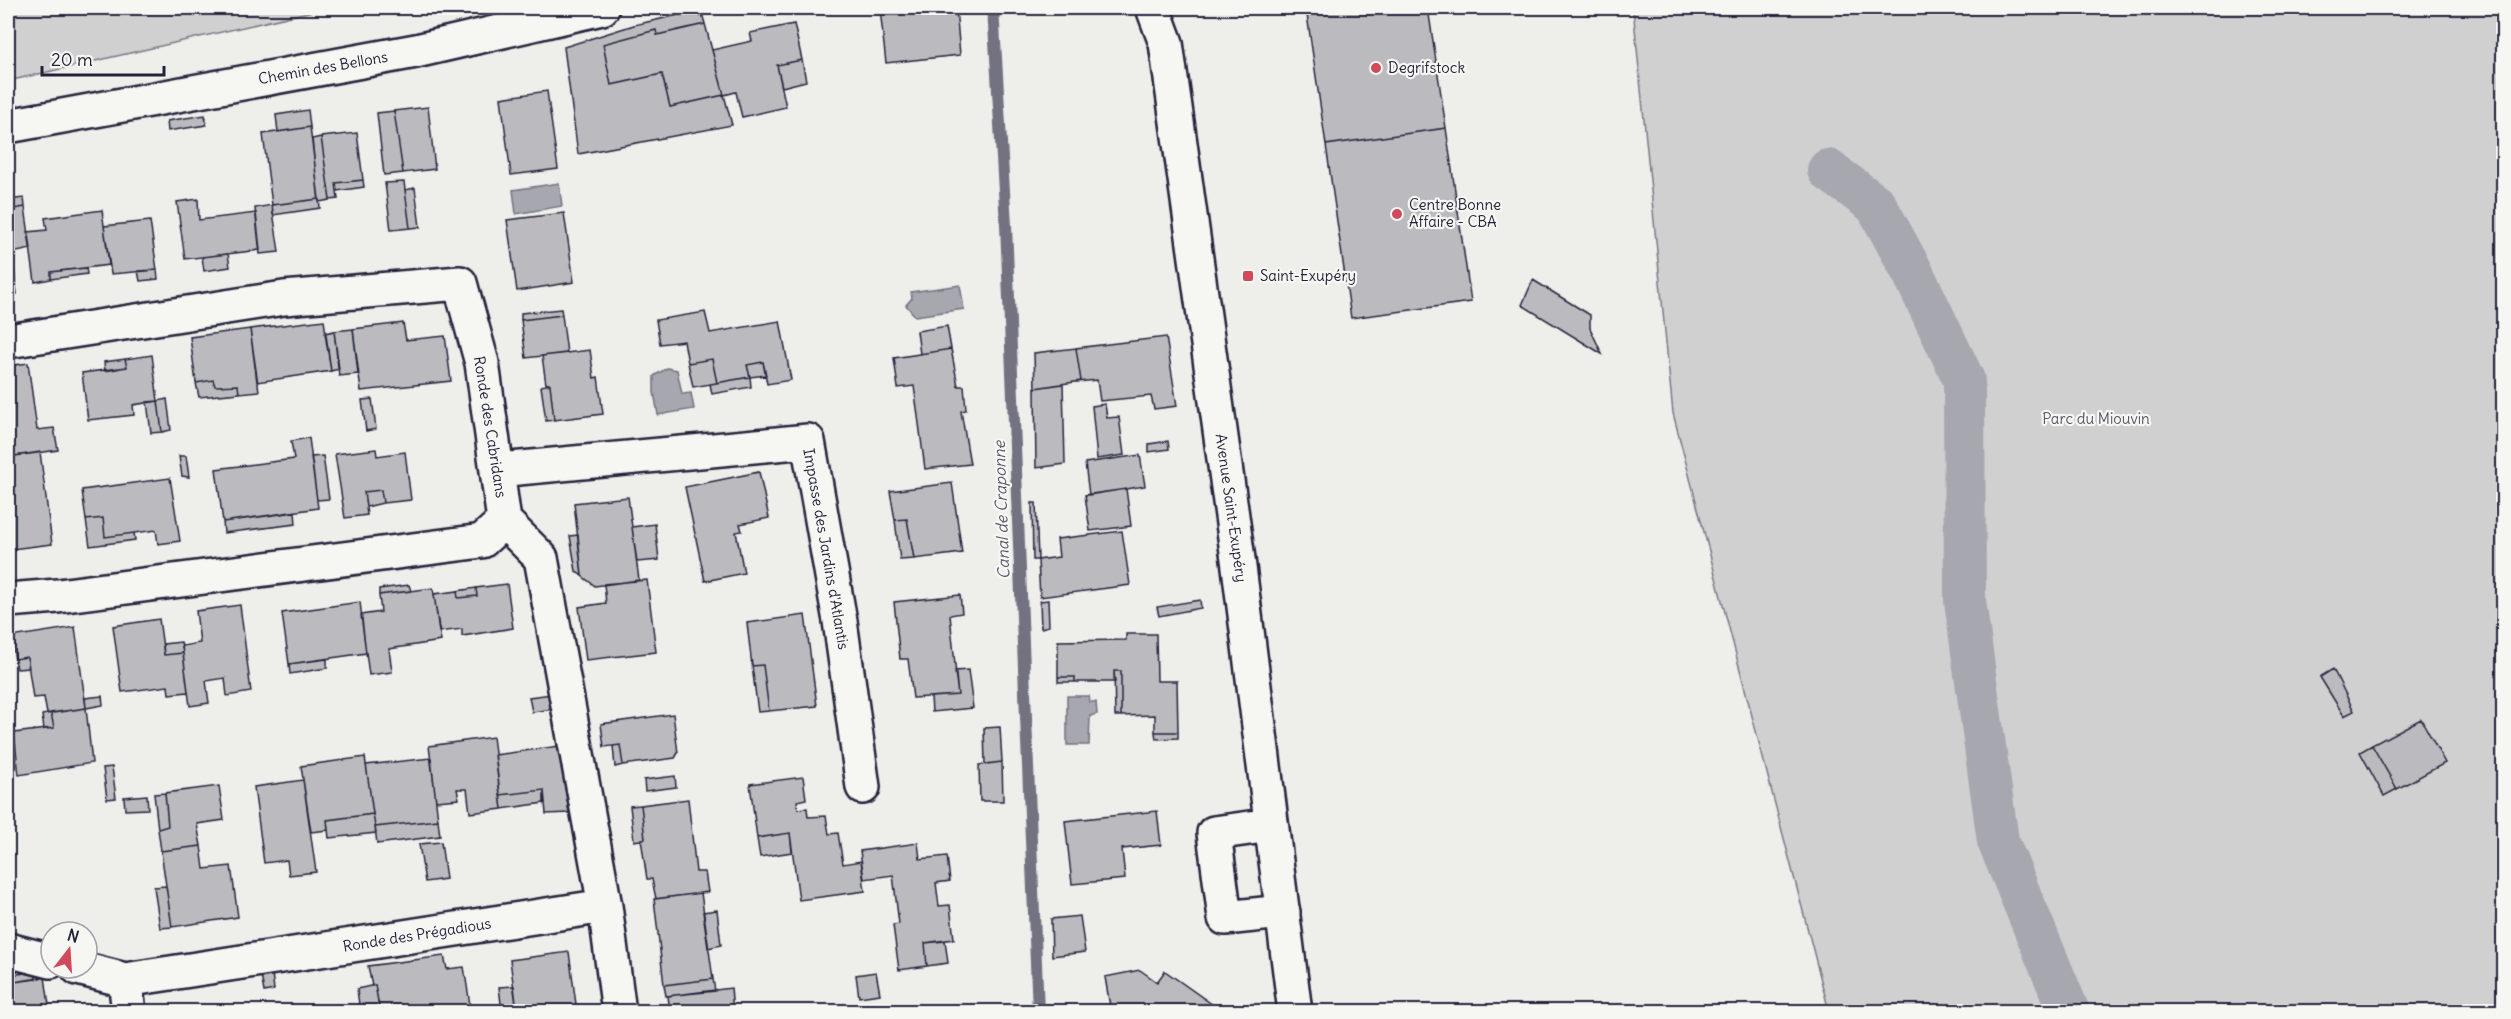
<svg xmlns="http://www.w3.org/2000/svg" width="2511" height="1019" font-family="Delius,sans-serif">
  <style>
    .green { fill: #d0d0d1; stroke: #797986; stroke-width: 1.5 }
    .water { fill: #a7a7af; stroke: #727281; stroke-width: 1.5 }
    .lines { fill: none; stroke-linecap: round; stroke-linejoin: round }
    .stream { stroke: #727281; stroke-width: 12 }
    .canal { stroke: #a7a7af; stroke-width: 42 }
    .building { fill: #bbbbbf; stroke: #22223b; stroke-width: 1.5 }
    .minor-casing { stroke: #22223b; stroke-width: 38 }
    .secondary-casing { stroke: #22223b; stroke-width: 38 }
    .minor { stroke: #f6f6f2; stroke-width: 33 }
    .secondary { stroke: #f6f6f2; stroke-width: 33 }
    .poi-dot { fill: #d1495b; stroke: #f6f6f2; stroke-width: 2 }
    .labels { text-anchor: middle; stroke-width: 4.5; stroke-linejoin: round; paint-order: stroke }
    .street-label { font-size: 15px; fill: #22223b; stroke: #f6f6f2 }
    .poi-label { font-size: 15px; fill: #22223b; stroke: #f6f6f2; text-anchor: start }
    .park-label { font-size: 15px; fill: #565668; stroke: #f6f6f2 }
    .water-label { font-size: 16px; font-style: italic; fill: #575769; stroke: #f6f6f2 }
  </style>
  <rect width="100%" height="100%" fill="#eeeeeb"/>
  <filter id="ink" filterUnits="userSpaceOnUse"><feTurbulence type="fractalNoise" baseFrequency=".0167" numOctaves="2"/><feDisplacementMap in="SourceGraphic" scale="12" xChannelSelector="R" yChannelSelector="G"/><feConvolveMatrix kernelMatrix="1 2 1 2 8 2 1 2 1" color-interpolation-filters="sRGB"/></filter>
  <g filter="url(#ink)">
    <!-- green -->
    <path class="green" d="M8,8H326L8,81Z
      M1633,8H2503V1011H1829L1673,413Z"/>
    <!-- water -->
    <path class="water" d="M559,183L562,206L516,214L513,190Z
      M960,285L964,309L915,316L906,305L912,298L911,292Z
      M667,368L677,370L682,394L691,393L694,409L658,415L654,392V376Z
      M1067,696H1089L1090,702H1096L1097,714L1090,716L1089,745H1067Z"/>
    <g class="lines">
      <!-- stream -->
      <path class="stream" d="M993,8L1006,225L1038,1012"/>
      <!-- canal -->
      <path class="canal" d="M1828,170L1876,205L1913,273L1964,380L1965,601L1998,841L2069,1012"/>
    </g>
    <!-- building -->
    <path class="building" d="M892,8H956L960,55L886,63L880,9Z
      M1306,8H1428L1446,128L1326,145Z
      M701,10L705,24L657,35L656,30L603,44L611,85L662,74L670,107L724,95L732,125L578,154L564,47L634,25Z
      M705,24L724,95L670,107L662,74L611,85L603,44L656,30L657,35Z
      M794,24L802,60L777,65L786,107L742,117L736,92L724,95L712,50L752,41L750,33Z
      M802,60L806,81L782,87L777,65Z
      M547,91L558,169L511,175L501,98Z
      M428,107L435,169L403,173L394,111Z
      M308,110L310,127L278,132L276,115Z
      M394,111L403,173L384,175L377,113Z
      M205,115L206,125L168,131L167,121Z
      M310,127L319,199L272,205L263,134Z
      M1446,128L1471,302L1351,318L1326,145Z
      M357,133L363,180L336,183L338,199L330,200L321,137Z
      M321,137L330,200L319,202L312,139Z
      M363,180L364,187L337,191L336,183Z
      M404,182L410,228L391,230L385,183Z
      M415,188L420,227L410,228L405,190Z
      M24,198L25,207L8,210V200Z
      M198,199L199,220L256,213L260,250L185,259L177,202Z
      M319,199L320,208L273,215L272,205Z
      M272,205L279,252L260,254L255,208Z
      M25,207L31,249L12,253L17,294L8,295V210Z
      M102,210L109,265L51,272V279L35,282L28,232L47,230L45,218Z
      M564,213L574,282L517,291L507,220Z
      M150,221L157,270L111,274L104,226Z
      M228,254L230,267L204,271L202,257Z
      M86,268L87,274L51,279V272Z
      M157,270L158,279L140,281L138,271Z
      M1533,280L1590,315V328L1602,354L1522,305Z
      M561,309L562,315L521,320V313Z
      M705,312L710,333L780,321L791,380L767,384L763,362L747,365L750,377L717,383L712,359L688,363L684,341L660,344L656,320Z
      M562,315L567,353L526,358L521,320Z
      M324,320L331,371L257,382L250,329Z
      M403,323L406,340L445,336L451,381L361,391L353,329Z
      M947,326L951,349L920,354L917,331Z
      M250,329L259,391L239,393L238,385L215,386L213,380L196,383L190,337Z
      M353,329L358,374L339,376L334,331Z
      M334,331L339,369L331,371L325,333Z
      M1166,337L1177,406L1154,409L1151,396L1100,401L1097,380L1077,382L1081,381L1076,348Z
      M1076,348L1081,381L1035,388L1034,353Z
      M951,349L958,386H964L966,410L961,411L970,464L925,469L914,386L898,388L894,358Z
      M590,350L594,378L598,377L603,414L554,420L550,384H546L542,356Z
      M152,355L158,401L133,405L134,415L88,420L82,373L127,367L125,359Z
      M125,359L127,367L105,371L104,362Z
      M712,359L717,383L693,387L688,363Z
      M763,362L766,375L750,377L747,365Z
      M28,363L37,430L54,428L58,450L8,457V366Z
      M750,377L751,387L712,394L710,384Z
      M213,380L215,386L238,385L239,393L199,397L196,383Z
      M550,384L554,420L546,421L541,386Z
      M1063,384L1065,464L1036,468L1035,388Z
      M167,399L171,430L162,432L158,401Z
      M372,399L376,429L366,431L362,400Z
      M158,401L162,432L151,433L147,402Z
      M1105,404L1107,418L1119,417L1124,455L1097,459L1092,406Z
      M309,438L318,508L223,522L216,469L294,459L291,441Z
      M1168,441L1169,449L1149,452V444Z
      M376,449L377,456L405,452L411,500L383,503L381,490L364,492L367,515L345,518L335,454Z
      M40,452L52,544L12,549L8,526V457Z
      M1140,455L1145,486L1089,495L1085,463Z
      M179,456H186L189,477L182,476Z
      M323,456L329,499L317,500L311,457Z
      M759,472L769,518L740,524L742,531L736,532L744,573L705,581L685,487Z
      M170,478L180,541L158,544L156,530L105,537L103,518L86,520L82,490Z
      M952,483L962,553L914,559L907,519L895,520L890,491Z
      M1126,489L1131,526L1090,531L1085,495Z
      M381,490L383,503L366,507L364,492Z
      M628,497L639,580L595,586L582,576L574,503Z
      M1032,503H1036L1038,560H1033Z
      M295,512L296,524L224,533L223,522Z
      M103,518L105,537L134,533L135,540L90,546L86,520Z
      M907,519L914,559L900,560L895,520Z
      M655,524L659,560L637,562L632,527Z
      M1122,531L1130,585L1040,597L1038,560L1059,557L1057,539Z
      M578,535L582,576L576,571L570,536Z
      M647,580L656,652L586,660L579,607L606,603L604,584Z
      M507,584L513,628L462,636V629L439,632L434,594L457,591L458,598L477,596L476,588Z
      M409,585L411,591L379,595V589Z
      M433,588L441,641L389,649L392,672L369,675L361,615L381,612L379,595Z
      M476,588L477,596L458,598L457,591Z
      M960,595L962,613L950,615L958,695L913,698L908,659H900L894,602Z
      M1048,600L1049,626L1041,628L1040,601Z
      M1200,600L1201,608L1159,616L1157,607Z
      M360,602L366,653L289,664L282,613Z
      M240,605L251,692L227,696L225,678L206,681L209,703L190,706L182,646L200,643L196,611Z
      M805,615L817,706L769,711L763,665L752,666L747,623Z
      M159,619L164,655L183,653L188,692L169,694L168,686L122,692L113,626Z
      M75,627L86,708L47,714L44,697L33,698L27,657L15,659L11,637Z
      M1126,634H1156L1157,681H1177L1178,732H1155V715L1121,716V671H1114L1115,682H1075V677H1058V641L1126,640Z
      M181,642L183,653L164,655L163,644Z
      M27,657L29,668L17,669L15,659Z
      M327,659V668L290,674L289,664Z
      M763,665L769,711L758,712L752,666Z
      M2333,669L2354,711L2344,716L2320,677Z
      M968,670L973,708L932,712L931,697L958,695L955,671Z
      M1114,671H1121V716H1115Z
      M1058,677H1075V682H1058Z
      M552,694L554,709L532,712L529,697Z
      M102,696L103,705L86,708L85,698Z
      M86,708L92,763L19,775L14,733L54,728L51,713Z
      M51,713L54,728L44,729L42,715Z
      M673,714L678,753L675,758L623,765L620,745L604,747L601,724Z
      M2421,719L2445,763L2397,789L2372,745Z
      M1000,727L1002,762L985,764L984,728Z
      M1155,732H1178V738L1156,739Z
      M493,737L502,809L470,813L467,789H457L459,799L436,801L429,746Z
      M620,745L623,765L615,767L613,746Z
      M2372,745L2397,789L2384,796L2360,752Z
      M559,746L569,813L546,814L544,790L500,795L495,755Z
      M365,757L373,814L327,820L328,830L311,832L301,766Z
      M431,758L438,820L375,827L366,765Z
      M1002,762L1003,801H980L979,765Z
      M112,767L116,798L107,799L103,768Z
      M675,776L676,787L645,791L644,780Z
      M803,777L806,799L797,801L798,809L807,808L808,817L826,816L829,834L838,833L843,864L861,861L865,891L799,900L790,833L757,838L750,784Z
      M303,780L316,872L289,875L287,860L264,863L254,787Z
      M219,786L224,820L197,824L201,846L161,851L158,829L168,826L165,793Z
      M544,790V803L502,809L500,795Z
      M165,793L168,826L158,829L154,794Z
      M147,795L148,809L125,810L124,797Z
      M688,799L696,872H705L708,892L656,899L652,879H647L641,839H645L641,805Z
      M641,805L645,839L634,841L630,806Z
      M1157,811L1161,845L1122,849L1125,879L1072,884L1065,821Z
      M373,814L376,833L329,838L327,820Z
      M438,820L440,836L377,844L375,827Z
      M790,833L792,852L760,857L757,838Z
      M441,842L446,879L425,882L419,844Z
      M918,843L920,859L947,856L950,881L936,883L939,906L950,905L954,939L925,943L927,966L899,970L893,925L899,924L893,875L864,879L860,851Z
      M201,846L204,869L231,866L238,917L172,927L161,851Z
      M166,886L172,927L160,928L154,887Z
      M701,893L713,979L664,985L654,899Z
      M717,910L721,945L708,948L703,912Z
      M1080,916L1085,952L1052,956L1051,919Z
      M945,941L948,963L927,966L925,943Z
      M569,952L577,1012H517L510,960Z
      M444,956L447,969L464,967L470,1005L421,1012H380L375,985L372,986L368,966Z
      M1140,970L1157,982L1165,971L1223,1012H1136L1132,1008L1111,1012L1105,977Z
      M35,972L36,979L8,983V975Z
      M876,972L880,994L859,997L856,975Z
      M272,973L274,990L264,992L261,975Z
      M45,977L50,1012H8V983Z
      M713,979L715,991L666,996L664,985Z
      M375,985L380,1012H360L357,989Z
      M514,986L517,1012H502L499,987Z
      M731,988L733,1012H670L668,996Z"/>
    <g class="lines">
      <defs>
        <path id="minor" d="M8,341L284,298L460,283L482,363L504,521L482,541L58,596L8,600
          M498,470L808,441L840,621L863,787
          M504,521L541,558L605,906
          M1271,825L1214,833L1225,918L1283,912
          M8,950L51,961
          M78,968L125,980L129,1012
          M125,980L605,906L619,1012"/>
        <path id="secondary" d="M1153,8L1166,43L1238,559L1295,1012
          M8,126L416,51L602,8"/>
      </defs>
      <!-- minor casing -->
      <use href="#minor" class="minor-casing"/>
      <!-- secondary casing -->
      <use href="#secondary" class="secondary-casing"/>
      <!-- minor -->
      <use href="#minor" class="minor"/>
      <!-- secondary -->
      <use href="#secondary" class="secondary"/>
    </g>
  </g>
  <!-- markers -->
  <g class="poi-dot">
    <circle cx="1376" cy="68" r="6"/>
    <circle cx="1397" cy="214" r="6"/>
    <rect x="1242" y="270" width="12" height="12" rx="3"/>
  </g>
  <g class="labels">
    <!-- street labels -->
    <g class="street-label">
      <text transform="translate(323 68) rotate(-10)" y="5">Chemin des Bellons</text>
      <text transform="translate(490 427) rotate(81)" y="5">Ronde des Cabridans</text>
      <text transform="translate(1231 508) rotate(82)" y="5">Avenue Saint-Exupéry</text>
      <text transform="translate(826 549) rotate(80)" y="5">Impasse des Jardins d'Atlantis</text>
      <text transform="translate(417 935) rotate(-9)" y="5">Ronde des Prégadious</text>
    </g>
    <!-- poi labels -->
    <g class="poi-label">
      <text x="1388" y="73">Degrifstock</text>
      <text x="1409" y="210">Centre Bonne<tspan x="1409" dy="17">Affaire - CBA</tspan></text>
      <text x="1260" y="281">Saint-Exupéry</text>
    </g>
    <!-- park labels -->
    <g class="park-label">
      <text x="2096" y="424">Parc du Miouvin</text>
    </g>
    <!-- water labels -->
    <g class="water-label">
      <text transform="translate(1001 510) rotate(-92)" y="6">Canal de Craponne</text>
    </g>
  </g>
  <!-- margin -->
  <rect width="2511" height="1019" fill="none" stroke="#f6f6f2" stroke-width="30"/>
  <rect x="15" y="15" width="2481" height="989" fill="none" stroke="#22223b" stroke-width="2" filter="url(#ink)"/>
  <!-- north arrow -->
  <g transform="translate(69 950) rotate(17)"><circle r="28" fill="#f6f6f2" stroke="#a1a1a9" stroke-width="1.5"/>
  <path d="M0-4.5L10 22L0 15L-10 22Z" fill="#d1495b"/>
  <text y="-9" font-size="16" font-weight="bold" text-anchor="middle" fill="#22223b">N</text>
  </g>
  <!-- scale -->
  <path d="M42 66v9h122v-9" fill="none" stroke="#22223b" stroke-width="3"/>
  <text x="51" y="66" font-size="18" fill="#22223b" stroke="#f6f6f2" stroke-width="4.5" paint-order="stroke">20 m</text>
</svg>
